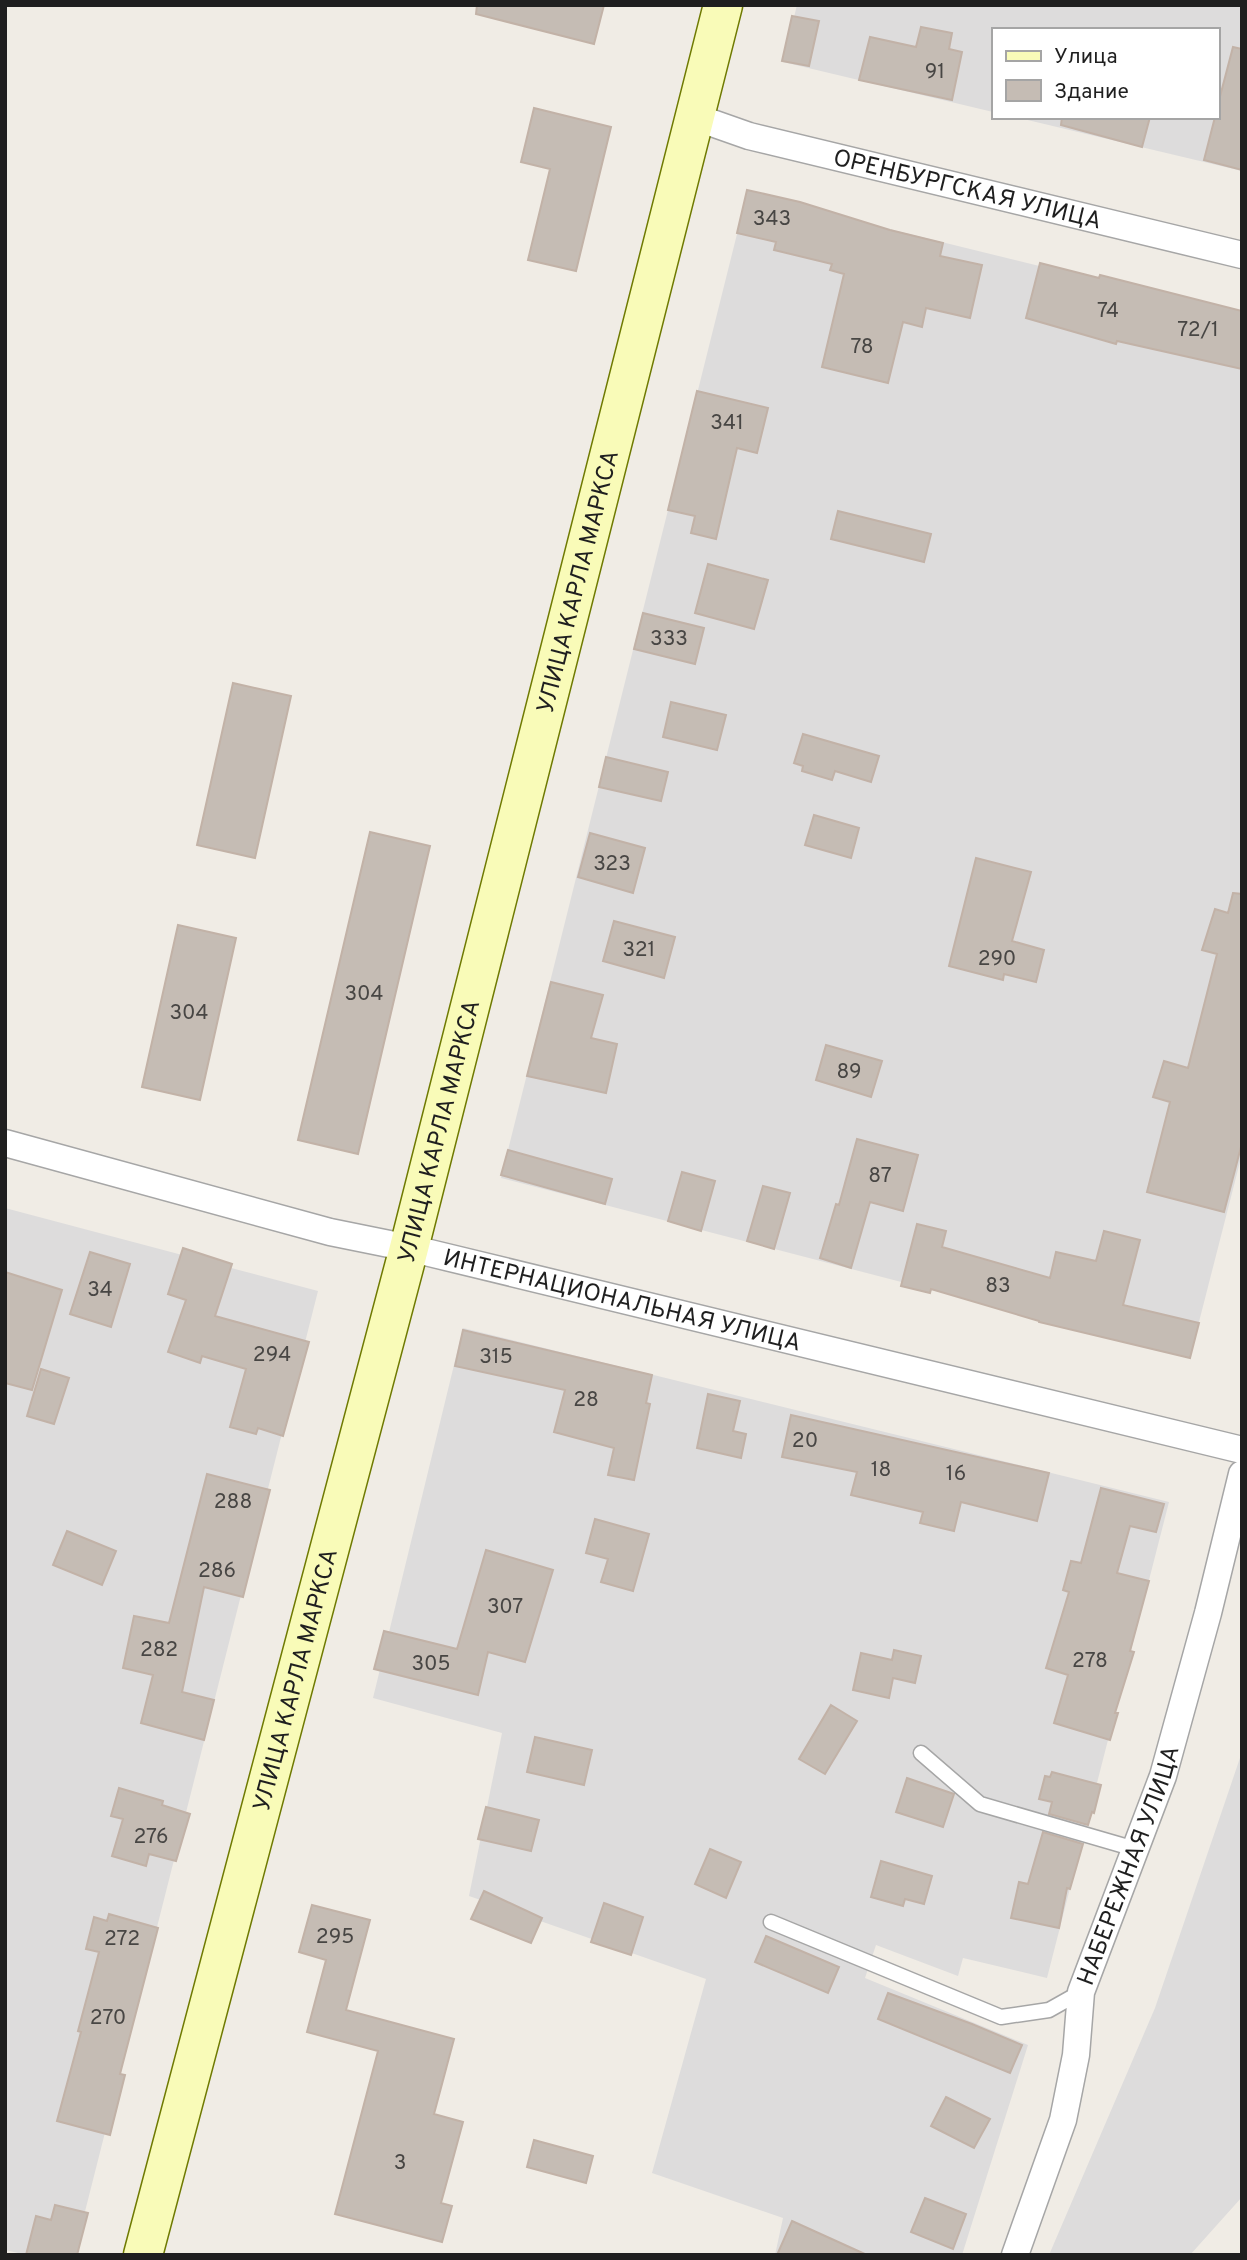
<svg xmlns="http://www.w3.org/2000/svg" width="1247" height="2260" font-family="Overpass,sans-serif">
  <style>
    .residential { fill: #dddcdc }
    .building { fill: #c5bcb4; stroke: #c2b2a7; stroke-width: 2 }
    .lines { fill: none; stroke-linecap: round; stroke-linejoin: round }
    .service-casing { stroke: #a6a6a6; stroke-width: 17 }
    .minor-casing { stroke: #a6a6a6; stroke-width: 29 }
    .secondary-casing { stroke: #6f7a02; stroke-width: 41 }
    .service { stroke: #fff; stroke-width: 14 }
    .minor { stroke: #fff; stroke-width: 26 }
    .secondary { stroke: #f9fbb8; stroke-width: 38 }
    .labels { text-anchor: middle; stroke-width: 5; stroke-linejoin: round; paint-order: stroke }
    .number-label { font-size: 21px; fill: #484644 }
    .street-label { font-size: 24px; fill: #1f1f1f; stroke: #fff }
  </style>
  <rect width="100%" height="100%" fill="#f0ece5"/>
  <!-- residential -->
  <path class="residential" d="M797,5H1242V171L1015,117H1217V30H993V112L783,62Z
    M747,194L1242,316V1154L1190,1357L501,1178Z
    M5,1208L318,1291L74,2255H27L5,2250Z
    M463,1328L1169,1502L1047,1978L963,1958L958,1976L876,1945L865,1978L1028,2045L962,2255H775L783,2218L652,2173L706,1979L469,1896L502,1733L373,1698Z
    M1242,1752V2197L1190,2255H1049L1155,2008Z"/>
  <!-- building -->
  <path class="building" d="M477,5H604L594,44L476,14Z
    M792,16L819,21L809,66L782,61Z
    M921,27L952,33L949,49L962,52L952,100L859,80L870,37L916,47Z
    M1233,47L1242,49V170L1204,160L1215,117H1217V108Z
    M534,108L611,127L576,271L528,260L550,169L521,162Z
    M1062,117H1150L1142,147L1061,125Z
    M747,190L800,202L890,230L943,243L940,256L982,265L970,318L926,308L922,327L903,322L888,383L822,367L844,274L830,270L832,264L774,250L776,242L737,233Z
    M1040,263L1099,278L1100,275L1242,311V369L1117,341L1116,344L1026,318Z
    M697,391L768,408L757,453L737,448L716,539L691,533L695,516L668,510Z
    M838,511L931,534L924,562L831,539Z
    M708,564L768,580L754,629L695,613Z
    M643,613L704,628L695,664L634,649Z
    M233,683L291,696L255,858L197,845Z
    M671,702L726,715L717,750L663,737Z
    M803,734L879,756L871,782L835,771L832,780L802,771L803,766L794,763Z
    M606,757L668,772L661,801L599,787Z
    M814,815L859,828L851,858L805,845Z
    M370,832L430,846L358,1154L298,1140Z
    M590,833L645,848L633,893L578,877Z
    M976,858L1031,872L1012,941L1044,950L1036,982L1004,974L1003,980L949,966Z
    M1233,893L1242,894V1143L1224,1212L1147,1192L1170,1102L1153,1097L1164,1061L1188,1068L1217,954L1202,950L1215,909L1228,913Z
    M614,921L675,937L664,978L603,961Z
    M178,925L236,938L200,1100L142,1087Z
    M551,982L603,995L591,1038L617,1044L606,1093L527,1076Z
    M826,1045L882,1061L871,1097L816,1080Z
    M857,1139L918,1155L903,1211L870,1202L851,1268L820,1258L836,1204L839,1205Z
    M508,1150L612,1179L605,1204L501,1175Z
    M682,1172L715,1181L701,1231L668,1221Z
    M763,1186L790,1193L774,1249L747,1241Z
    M917,1224L946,1231L942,1247L1050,1278L1056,1252L1096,1261L1104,1231L1140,1240L1123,1305L1199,1323L1190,1358L1039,1322V1321L931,1289L930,1293L901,1286Z
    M183,1248L232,1264L215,1316L309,1342L283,1436L258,1428L256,1434L230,1427L246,1369L202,1356L200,1363L168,1352L186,1300L168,1294Z
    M90,1252L130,1264L111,1327L70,1314Z
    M5,1272L62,1290L32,1390L5,1383Z
    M463,1330L652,1375L646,1403L650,1404L634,1480L608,1475L614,1448L554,1432L565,1390L455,1366Z
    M41,1369L69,1378L54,1424L27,1416Z
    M708,1394L740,1401L733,1431L746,1434L741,1458L697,1448Z
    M791,1415L1049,1473L1037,1521L961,1502L954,1531L920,1523L923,1512L851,1495L857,1472L782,1457Z
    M207,1474L270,1490L243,1597L204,1587L182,1692L214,1700L204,1740L141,1723L153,1675L123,1668L134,1616L169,1623Z
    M1101,1488L1164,1504L1156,1532L1130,1526L1117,1573L1149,1581L1130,1651L1134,1652L1115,1713H1118L1110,1740L1054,1723L1068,1675L1046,1668L1069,1592L1063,1590L1071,1561L1081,1563Z
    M595,1519L649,1534L633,1591L601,1582L608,1559L586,1553Z
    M67,1531L116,1551L102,1585L53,1565Z
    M486,1550L553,1570L525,1662L488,1652L478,1695L374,1669L384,1631L457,1649Z
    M894,1650L921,1656L915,1683L893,1678L889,1698L853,1690L861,1653L892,1660Z
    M831,1705L857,1721L825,1774L799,1759Z
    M535,1737L592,1750L584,1785L527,1772Z
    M1052,1772L1101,1785L1094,1813L1092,1812L1088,1825L1049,1814L1052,1802L1039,1799L1045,1776L1050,1777Z
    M907,1778L954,1794L943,1827L896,1812Z
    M119,1788L163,1801L162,1805L190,1814L176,1861L149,1854L146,1866L112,1856L123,1819L111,1816Z
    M486,1807L539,1820L531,1851L478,1839Z
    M1043,1832L1083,1844L1070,1889L1067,1888L1059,1928L1011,1918L1019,1882L1028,1884Z
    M710,1849L741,1862L726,1898L695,1884Z
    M881,1861L932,1876L924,1904L905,1899L903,1906L871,1897Z
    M484,1891L542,1918L531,1943L471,1919Z
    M604,1903L643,1917L631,1955L591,1942Z
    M312,1905L370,1920L346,2010L454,2039L434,2114L463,2122L441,2203L452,2206L442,2242L335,2214L378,2051L307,2032L326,1960L299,1952Z
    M109,1914L158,1928L120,2074L125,2075L110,2135L57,2121L81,2032L78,2031L99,1952L86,1949L94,1917L107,1921Z
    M766,1936L839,1967L828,1993L755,1962Z
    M888,1993L972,2024L1022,2045L1010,2073L878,2019Z
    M946,2097L990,2119L974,2148L931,2126Z
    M534,2140L593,2156L586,2183L527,2167Z
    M925,2198L966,2214L953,2249L911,2232Z
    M55,2205L88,2213L77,2255H26L36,2216L51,2220Z
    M792,2221L867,2255H777Z"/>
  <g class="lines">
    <defs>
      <path id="service" d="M921,1753L980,1804L1135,1849
        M771,1922L1001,2017L1049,2010L1081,1992"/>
      <g id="minor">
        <path id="s1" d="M695,117L749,136L1242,255"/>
        <path id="s2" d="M5,1143L330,1232L409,1248L1242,1450"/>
        <path id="s3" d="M1015,2255L1063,2120L1076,2055L1081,1992L1163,1776L1208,1613L1242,1474"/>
      </g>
      <g id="secondary">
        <path id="s4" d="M143,2255L409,1248L723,5"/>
      </g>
    </defs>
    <!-- service casing -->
    <use href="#service" class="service-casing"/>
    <!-- minor casing -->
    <use href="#minor" class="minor-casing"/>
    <!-- secondary casing -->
    <use href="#secondary" class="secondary-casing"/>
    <!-- service -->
    <use href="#service" class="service"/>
    <!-- minor -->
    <use href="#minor" class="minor"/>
    <!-- secondary -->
    <use href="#secondary" class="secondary"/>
  </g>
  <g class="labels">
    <!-- number labels -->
    <g class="number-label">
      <text x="935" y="78">91</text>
      <text x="772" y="225">343</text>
      <text x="1108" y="317">74</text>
      <text x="1198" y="336">72/1</text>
      <text x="862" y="353">78</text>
      <text x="727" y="429">341</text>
      <text x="669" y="645">333</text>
      <text x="612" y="870">323</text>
      <text x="639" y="956">321</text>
      <text x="997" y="965">290</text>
      <text x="364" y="1000">304</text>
      <text x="189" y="1019">304</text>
      <text x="849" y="1078">89</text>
      <text x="880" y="1182">87</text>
      <text x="998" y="1292">83</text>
      <text x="100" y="1296">34</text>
      <text x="272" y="1361">294</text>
      <text x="496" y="1363">315</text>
      <text x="586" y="1406">28</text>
      <text x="805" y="1447">20</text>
      <text x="881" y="1476">18</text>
      <text x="956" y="1480">16</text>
      <text x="233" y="1508">288</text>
      <text x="217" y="1577">286</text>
      <text x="505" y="1613">307</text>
      <text x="159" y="1656">282</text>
      <text x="1090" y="1667">278</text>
      <text x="431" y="1670">305</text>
      <text x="151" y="1843">276</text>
      <text x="335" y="1943">295</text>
      <text x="122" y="1945">272</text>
      <text x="108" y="2024">270</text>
      <text x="400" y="2169">3</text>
    </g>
    <!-- street labels -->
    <g class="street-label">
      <text dy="8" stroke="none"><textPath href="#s1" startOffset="282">ОРЕНБУРГСКАЯ УЛИЦА</textPath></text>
      <text dy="8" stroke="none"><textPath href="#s4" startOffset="1729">УЛИЦА КАРЛА МАРКСА</textPath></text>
      <text dy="8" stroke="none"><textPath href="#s4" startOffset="1162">УЛИЦА КАРЛА МАРКСА</textPath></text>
      <text dy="8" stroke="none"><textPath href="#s2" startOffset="637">ИНТЕРНАЦИОНАЛЬНАЯ УЛИЦА</textPath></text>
      <text dy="8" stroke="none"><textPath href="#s4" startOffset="595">УЛИЦА КАРЛА МАРКСА</textPath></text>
      <text dy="8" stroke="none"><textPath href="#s3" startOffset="408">НАБЕРЕЖНАЯ УЛИЦА</textPath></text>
    </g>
  </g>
  <!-- border -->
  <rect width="1247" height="2260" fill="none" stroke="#1f1f1f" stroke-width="14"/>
  <!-- legend -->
  <rect x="992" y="28" width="228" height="91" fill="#ffffff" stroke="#a5a5a5" stroke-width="2"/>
  <rect x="1006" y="51" width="35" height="10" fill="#f9fbb8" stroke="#a5a5a5" stroke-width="2"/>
  <text x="1054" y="63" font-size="21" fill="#1f1f1f">Улица</text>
  <rect x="1006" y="80" width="35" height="21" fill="#c5bcb4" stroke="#a5a5a5" stroke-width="2"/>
  <text x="1054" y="98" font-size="21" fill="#1f1f1f">Здание</text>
</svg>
